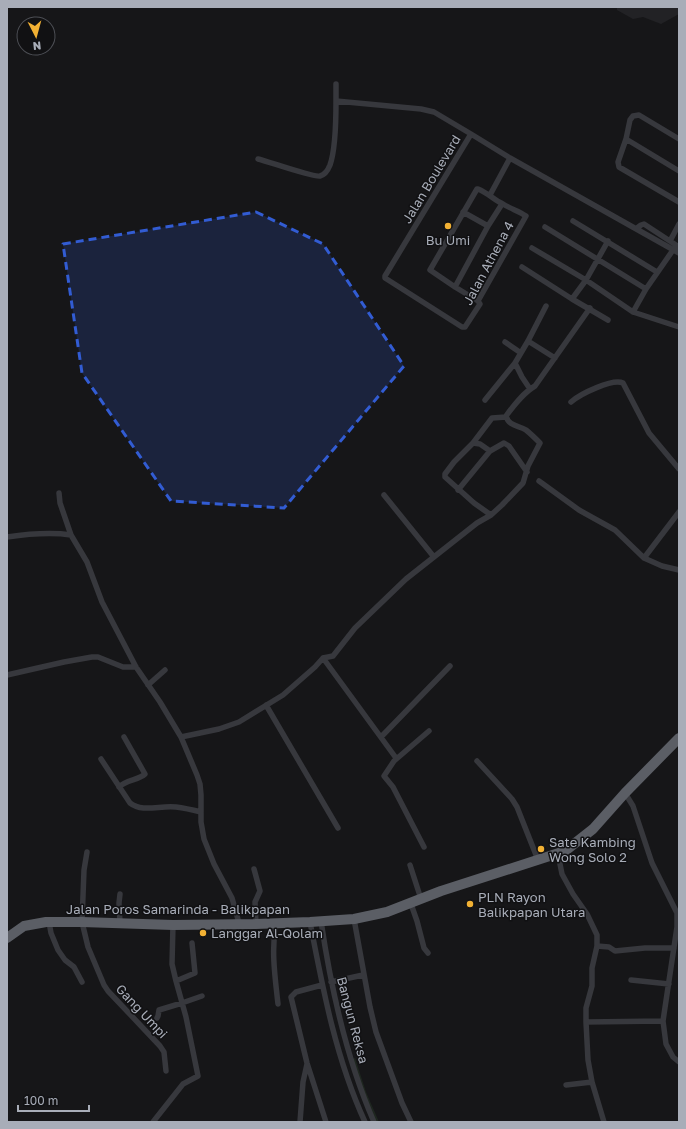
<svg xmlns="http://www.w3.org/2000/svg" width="686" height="1129" font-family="'Golos Text',sans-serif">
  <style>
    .built { fill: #222225 }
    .green { fill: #1e261f }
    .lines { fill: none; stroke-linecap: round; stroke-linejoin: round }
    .minor { stroke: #37383d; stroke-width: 5.5 }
    .trunk { stroke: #5b5e65; stroke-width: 10 }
    .marked { fill: #325cd3; fill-opacity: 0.2; stroke: #325cd3; stroke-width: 3; stroke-dasharray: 8 5; stroke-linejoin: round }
    .poi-dot { fill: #f2b134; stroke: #111113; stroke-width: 1.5 }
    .labels { text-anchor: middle; stroke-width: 3; stroke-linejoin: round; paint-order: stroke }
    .street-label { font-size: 13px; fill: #a8adb8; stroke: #111113 }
    .poi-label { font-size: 13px; fill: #a8adb8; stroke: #111113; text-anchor: start }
  </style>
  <rect width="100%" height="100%" fill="#161618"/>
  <!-- built -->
  <path class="built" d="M617,7H679V14L661,24L643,17L633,19L617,10Z"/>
  <!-- green -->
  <path class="green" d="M355,1058L366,1092L379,1122H373L350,1060Z"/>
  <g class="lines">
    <!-- minor -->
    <path class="minor" d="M336,84V101L421,109L434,112L471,134
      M626,139L679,171
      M679,139L639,115L633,116L630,120L626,139L618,162L619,167L679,202
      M258,159C267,161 314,178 320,176C324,175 328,170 330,165C335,151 336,117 336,101
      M490,195L510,158
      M463,212L488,226
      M573,221L657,272
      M545,227L646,289
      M637,228L641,225L644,224L679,247
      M670,241L679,224
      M532,248L586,280L633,312L679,327
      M522,267L572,299L608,320
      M455,287L488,226L502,204
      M572,299L586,280L608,241
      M478,301L455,287L430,270L477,189H478C488,193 494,200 503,204C511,209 519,211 526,216L478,301L480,304L465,327H462L385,278V276L471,134L510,158L679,253
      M633,312L646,289L673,250
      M528,341L555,358
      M505,342L521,353
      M515,363L522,377L530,389
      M485,400L515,363L528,341L546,306
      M571,402C580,394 613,378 623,383L649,433L679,469
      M473,443L492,418L506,417
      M539,481L579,510L615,530L644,558L662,566L679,570
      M458,490L490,451
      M59,493L60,503L71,535L87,562L102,602L136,667L160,702L181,737L197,775L200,784L201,795V822L204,839L214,864L232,898L239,923
      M384,495L434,557
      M491,515L474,503L445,477V474L454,462L473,443L480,444L490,451L504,443L509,446L527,472
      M7,537C28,534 50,532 71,535
      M644,558L679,512
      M323,658L396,758
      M7,675L64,662L92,657H98L123,667H136
      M148,685L165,670
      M266,705L338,828
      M181,737L219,729L239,722L283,695L315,667L323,658L333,656L355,628L406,579L477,523L491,515L502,505L523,483L528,466L540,443C536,439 531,434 526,430C519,425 509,427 506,416C514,405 523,393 535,386L590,308
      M381,737L450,666
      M101,759L130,803C143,813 160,805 176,807C184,808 193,810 201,812
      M477,761L512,799L517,807L538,860
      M119,787C126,780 139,780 145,774L124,737
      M625,793L633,806L652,863L677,913V927L663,1021L666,1044L673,1057L679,1062
      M424,847L393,787L384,776L394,761L429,731
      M87,852L84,870L82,922L88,947L104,985L108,991L160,1046L164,1052L166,1071
      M558,854L562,874L573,894L587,914L597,935V946L592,968V986L586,1008V1022L588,1060L592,1082L604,1122
      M410,865L421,899
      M254,869L260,891L255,902L256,924
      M411,904L417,921L424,948L428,953
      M354,919L370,1007L376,1032L402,1103L411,1122
      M321,921C331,989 346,1058 374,1122
      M49,922L51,933L58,950L65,960L74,967L82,982
      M310,922C323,990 336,1059 365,1122
      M120,923L119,903L120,894
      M276,923C271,950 275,977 278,1004
      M597,946L609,947L615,951L645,948H674
      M631,980L669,984
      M176,981L195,973L192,943
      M331,982L363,975
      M322,985L296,992L291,997L307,1063L326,1122
      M157,1018L158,1016L159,1010L182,1003L202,996
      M586,1022L663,1021
      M566,1085L592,1082
      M153,1122L183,1084L198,1076L186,1017L176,981L172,964L173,925
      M300,1122L303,1082L307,1064"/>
    <!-- trunk -->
    <path class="trunk" d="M7,938L24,926L46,922H82L173,925L256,924L310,922L354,919L387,912L441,891L565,851L593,829L625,793L679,738"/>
  </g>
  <!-- marked area -->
  <path class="marked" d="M256,212L323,244L404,366L284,508L171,501L82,373L63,244Z"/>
  <!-- markers -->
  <g class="poi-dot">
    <circle cx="448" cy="226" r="4"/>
    <circle cx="541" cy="849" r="4"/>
    <circle cx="470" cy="904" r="4"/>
    <circle cx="203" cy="933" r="4"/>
  </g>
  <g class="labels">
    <!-- street labels -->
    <g class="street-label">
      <text transform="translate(431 179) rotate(-59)" y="5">Jalan Boulevard</text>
      <text transform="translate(488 263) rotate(-62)" y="5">Jalan Athena 4</text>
      <text x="178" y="914">Jalan Poros Samarinda - Balikpapan</text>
      <text transform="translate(142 1011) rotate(47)" y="5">Gang Umpi</text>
      <text transform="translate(353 1020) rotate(75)" y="5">Bangun Reksa</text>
    </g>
    <!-- poi labels -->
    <g class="poi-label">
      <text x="448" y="245" text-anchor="middle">Bu Umi</text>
      <text x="549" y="847">Sate Kambing<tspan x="549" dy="15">Wong Solo 2</tspan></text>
      <text x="478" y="902">PLN Rayon<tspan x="478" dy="15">Balikpapan Utara</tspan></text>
      <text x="211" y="938">Langgar Al-Qolam</text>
    </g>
  </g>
  <!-- border -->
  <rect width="686" height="1129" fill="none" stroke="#a8adb8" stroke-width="16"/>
  <!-- north arrow -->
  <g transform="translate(36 36) rotate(174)"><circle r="19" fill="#111113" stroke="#4d4f55"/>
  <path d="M0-3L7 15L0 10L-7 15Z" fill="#f2b134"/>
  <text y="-6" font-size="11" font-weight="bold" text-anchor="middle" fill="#a8adb8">N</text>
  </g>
  <!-- scale -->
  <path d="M18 1105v6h71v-6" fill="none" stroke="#a8adb8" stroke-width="2"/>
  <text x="24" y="1105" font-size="12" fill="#a8adb8" stroke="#111113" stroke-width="3" paint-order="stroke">100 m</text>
</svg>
